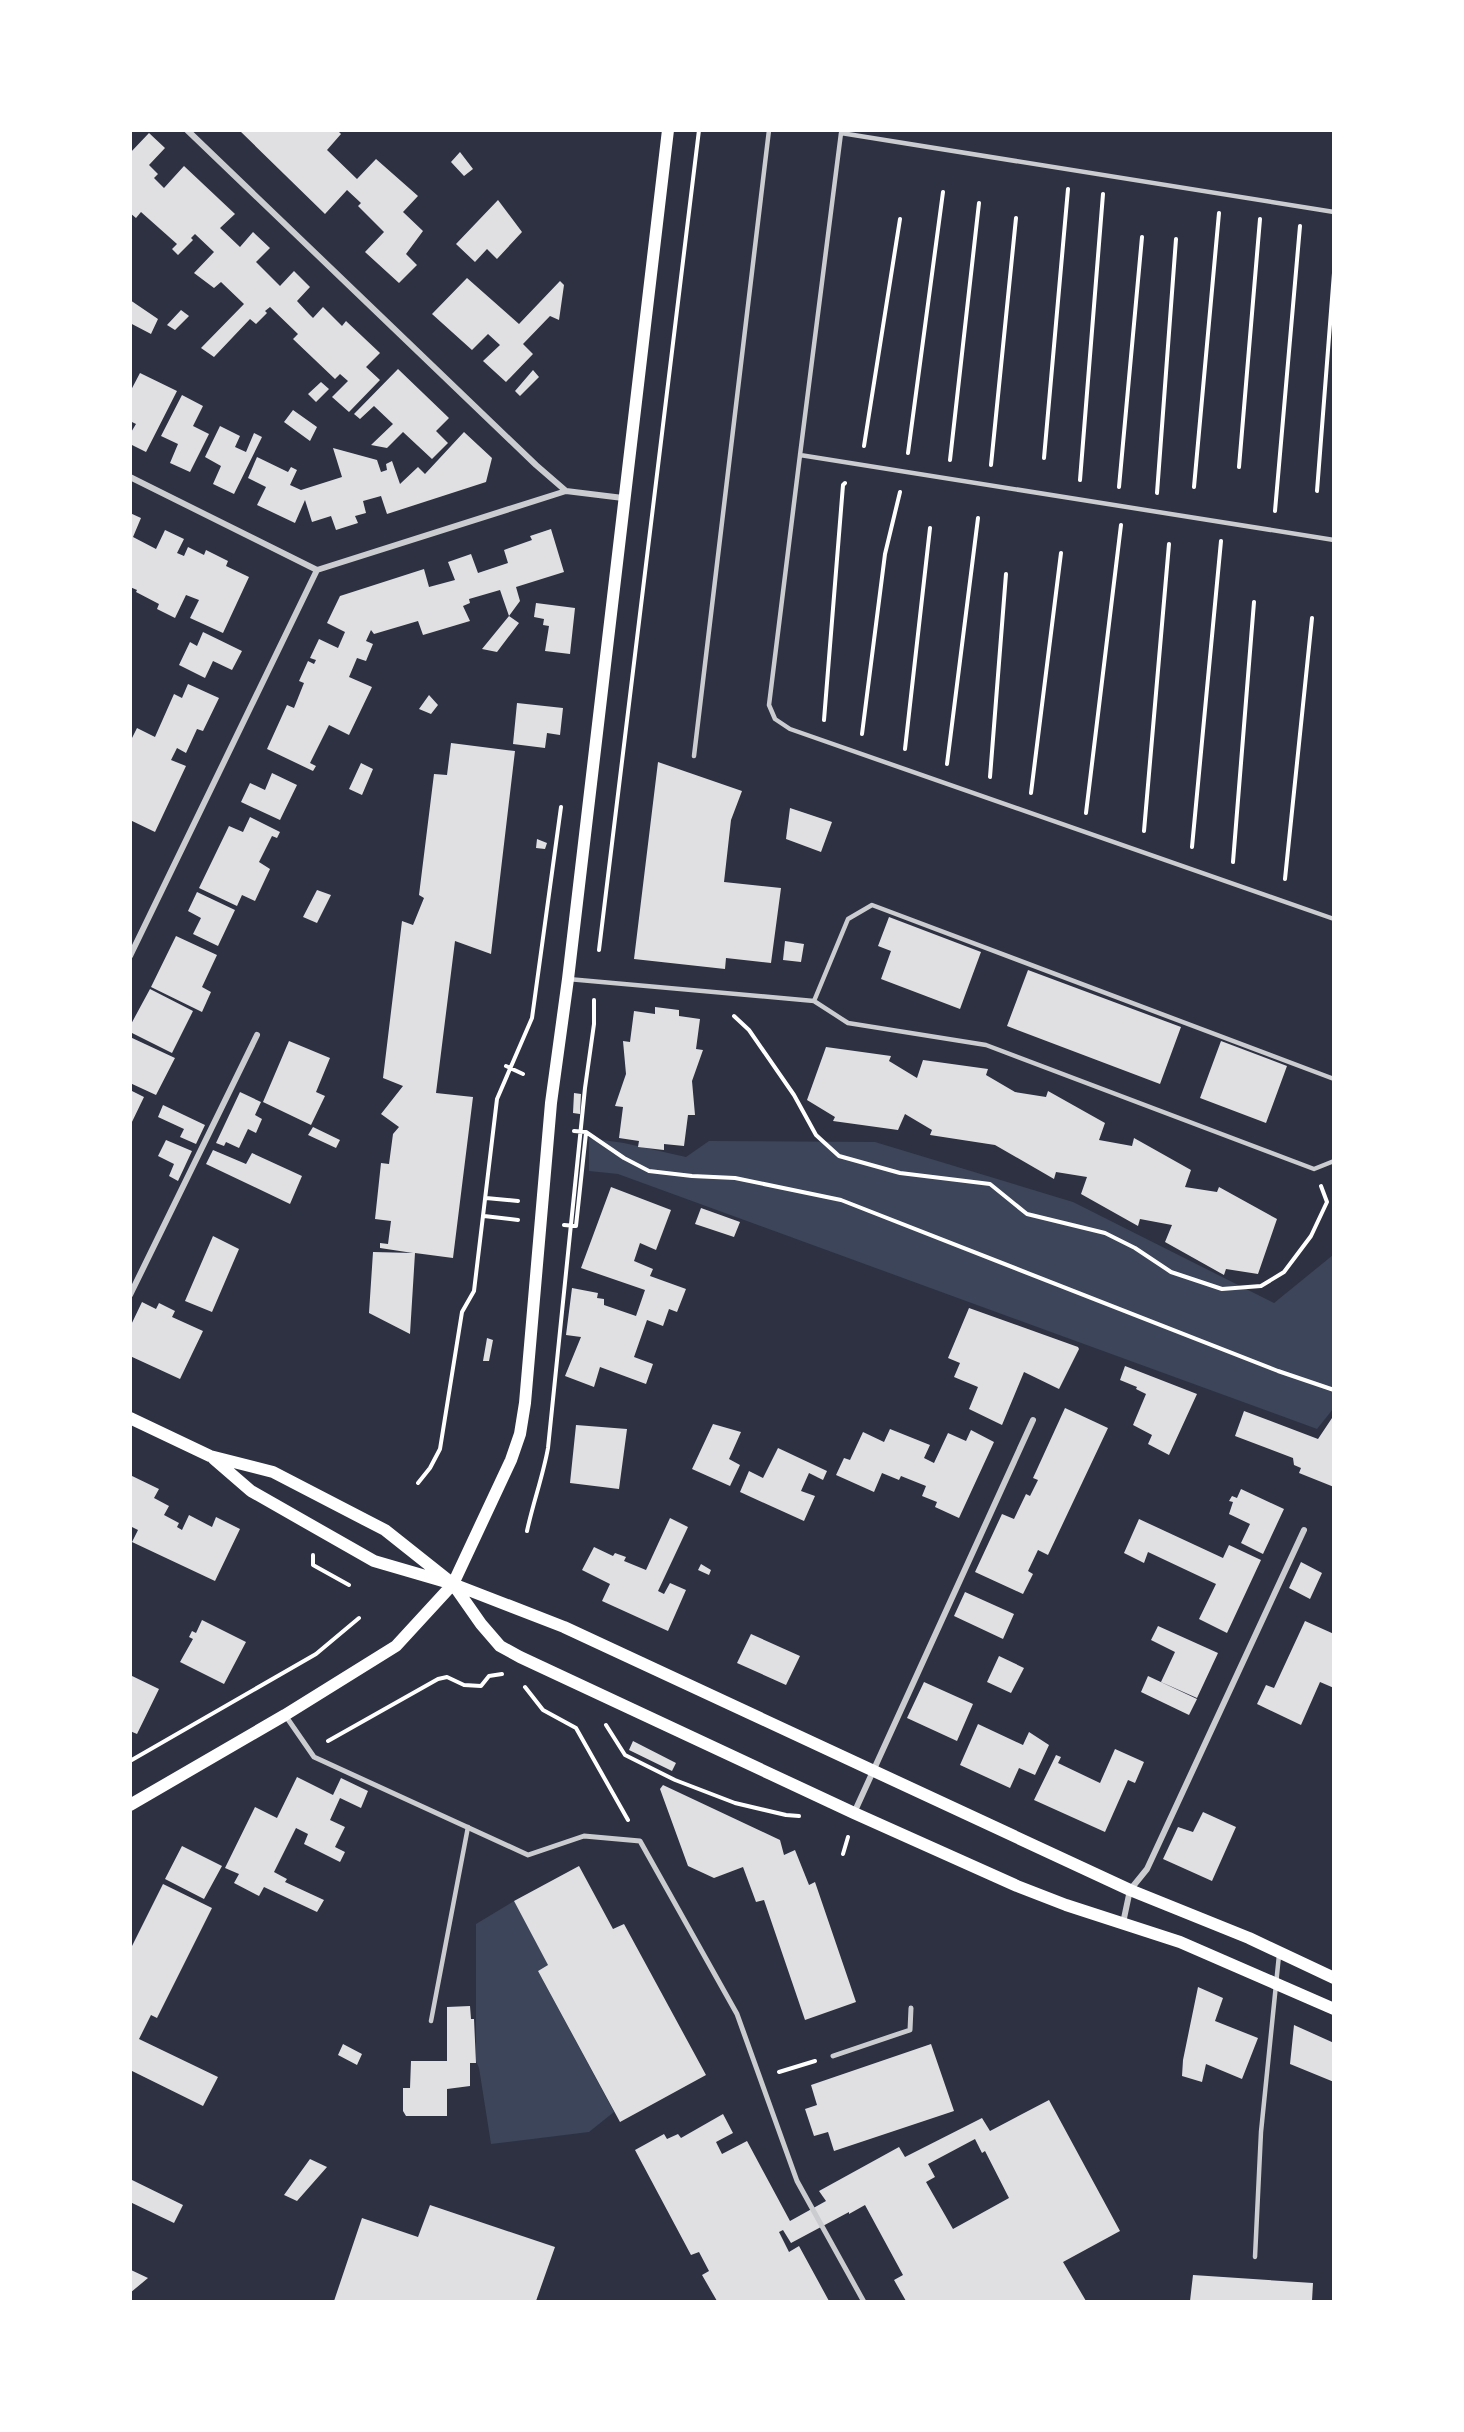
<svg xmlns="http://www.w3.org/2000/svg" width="1464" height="2432" font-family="Cabin,sans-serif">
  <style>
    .green { fill: #3c4559 }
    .building { fill: #e0e0e3; fill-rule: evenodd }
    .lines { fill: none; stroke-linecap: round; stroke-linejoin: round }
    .path { stroke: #fff; stroke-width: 4 }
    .service { stroke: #caccd0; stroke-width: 4.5 }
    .pedestrian { stroke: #caccd0; stroke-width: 5 }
    .minor { stroke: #caccd0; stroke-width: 6 }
    .secondary { stroke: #fff; stroke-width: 12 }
  </style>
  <rect width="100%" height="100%" fill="#2d3142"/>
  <!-- green -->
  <path class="green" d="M589,1138L624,1143L686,1157L709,1141L875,1142L1073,1202L1274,1303L1333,1255V1409L1317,1429L618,1174L589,1171Z
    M514,1901L548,1965L538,1971L614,2112L589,2132L491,2144L479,2068L476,2061V1924Z"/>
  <!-- building -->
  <path class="building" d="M239,130H337L341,134L327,150L357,179L376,159L418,196L403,212L423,231L406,254L417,265L399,283L365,252L384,232L358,206L361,203L347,190L325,214Z
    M149,133L165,148L149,165L158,174L154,178L164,188L184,166L235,214L220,228L240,247L253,232L270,248L256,262L280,286L294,271L310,287L297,301L309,314L313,318L323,307L342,326L346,321L380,353L366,367L380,380L349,412L332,397L348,381L340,374L335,379L293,339L298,334L270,307L265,311L267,313L256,324L250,319L214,357L201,348L244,304L221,282L214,288L194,273L214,252L195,234L191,238L193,240L178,255L172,249L177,244L141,212L136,218L130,213V153Z
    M460,152L473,169L464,176L451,162Z
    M498,200L522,232L497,259L487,249L475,262L456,244Z
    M467,278L519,324L560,281L564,285L559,320L550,316L523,344L533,354L506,382L483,361L500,345L488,334L472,350L432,314Z
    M130,300L158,319L151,334L130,323Z
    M181,310L189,316L175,330L167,325Z
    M398,369L449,418L436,431L448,443L432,459L403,432L387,448L371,445L393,424L374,406L360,419L354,414Z
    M533,370L539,377L520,396L515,391Z
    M140,373L177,391L146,452L130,444V434L136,424L130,421V392Z
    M321,382L329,389L316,402L308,394Z
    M182,395L203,406L193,426L209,434L190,472L170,463L178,444L161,436Z
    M293,410L317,427L310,441L284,422Z
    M220,426L240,436L235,447L246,452L254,433L262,437L234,494L213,484L221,466L205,457Z
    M464,432L492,458L486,482L387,514L381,496L363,501L366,513L355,516L358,523L336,530L331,516L312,522L305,500L295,523L257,505L266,487L248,478L257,457L288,472L291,467L297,470L290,485L301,490L342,477L333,448L377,460L381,472L387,470L386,464L392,461L400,484L418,467L425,474Z
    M130,513L141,518L133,537L156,549L165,530L184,539L177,553L184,556L188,547L204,555L206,550L228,561L226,566L249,577L223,633L190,618L199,600L186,595L175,618L157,609L159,604L136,592L137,590L130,587Z
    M551,529L564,572L516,587L520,601L509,616L519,623L497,652L482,649L509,616L500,590L469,599L470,603L463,606L470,621L423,635L418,621L374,634L371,630L366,641L373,644L366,661L357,658L349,677L372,687L349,735L329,725L310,763L316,766L313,771L267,749L287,705L294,708L304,683L299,681L308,661L314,664L316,660L310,658L319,639L338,648L345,632L327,623L340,596L424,569L429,587L455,580L448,562L471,554L478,573L508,563L504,550L532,540L530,536Z
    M536,603L575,608L570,654L545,651L549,626L543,625L544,619L534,617Z
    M203,632L242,651L232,670L213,661L205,678L179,665L190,642L197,646Z
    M188,684L219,698L203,731L197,729L186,753L177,748L171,760L186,766L155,832L130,820V742L137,728L155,737L174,694L182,698Z
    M429,695L438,705L431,714L419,709Z
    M517,703L563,708L560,735L547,733L545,748L513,744Z
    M451,743L515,751L491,954L455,941L436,1093L473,1097L453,1258L415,1253L410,1334L369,1313L373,1252L413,1253L380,1248V1243L388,1244L391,1221L375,1219L381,1163L389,1164L393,1134L399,1127L381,1114L403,1086L383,1078L402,921L413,925L424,898L419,895L434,774L447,775Z
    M658,762L742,791L731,820L724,882L781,888L771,963L726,958L725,969L634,959Z
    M361,763L373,769L362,795L349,789Z
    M272,773L297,785L280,820L241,802L250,783L265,790Z
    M790,808L832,822L821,852L786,839Z
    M250,817L280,832L277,838L272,836L259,862L270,869L255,901L242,895L237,906L199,888L229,826L243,832Z
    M537,839L547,843L545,849L536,848Z
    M317,890L331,895L317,923L303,917Z
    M197,892L235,910L218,946L193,934L201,918L188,911Z
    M889,917L981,952L960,1009L881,979L891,951L878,946Z
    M176,936L217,955L202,987L211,992L202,1012L151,987Z
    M785,941L804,944L801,962L783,960Z
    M1028,970L1181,1027L1160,1084L1007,1026Z
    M150,989L193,1011L172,1053L130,1032V1026Z
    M655,1007L679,1010V1016L700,1019L696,1049L703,1050L692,1081L695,1115H688L684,1146L664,1144V1150L638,1147L639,1141L619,1138L623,1107L615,1106L626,1074L623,1041L630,1042L634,1011L655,1014Z
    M130,1037L175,1058L156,1095L130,1083Z
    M289,1041L330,1058L316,1092L325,1096L311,1125L263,1102Z
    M1221,1041L1287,1066L1266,1123L1200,1098Z
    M826,1047L891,1056L889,1061L917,1078L923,1060L988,1069L986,1075L1015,1092L1046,1097L1048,1091L1105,1123L1099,1140L1132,1146L1134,1138L1191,1170L1185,1187L1217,1192L1219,1187L1277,1219L1258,1274L1226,1269L1224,1275L1165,1242L1172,1225L1140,1219L1138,1226L1081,1194L1087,1177L1056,1172L1054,1179L995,1145L930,1135L932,1130L905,1114L898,1130L833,1121L835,1117L807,1100Z
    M130,1090L144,1097L130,1126Z
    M240,1092L261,1102L255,1115L262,1119L256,1133L248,1129L239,1148L226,1142L224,1146L216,1143Z
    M574,1093L581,1094L580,1114L573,1113Z
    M163,1105L205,1125L196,1144L180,1137L184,1129L158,1117Z
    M313,1127L340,1140L336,1148L308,1135Z
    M166,1140L192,1151L178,1181L169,1176L174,1164L158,1156Z
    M213,1150L246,1164L252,1153L302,1176L290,1204L206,1164Z
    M611,1187L671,1210L656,1250L640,1243L634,1261L653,1269L650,1276L686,1289L677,1312L669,1309L663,1326L647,1320L634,1357L653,1364L646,1384L600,1367L594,1387L565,1376L581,1337L566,1335L572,1288L598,1293L597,1298L604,1299V1305L636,1316L645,1290L581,1268Z
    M701,1208L740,1222L734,1237L695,1224Z
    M213,1236L239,1249L212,1312L185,1301Z
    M142,1302L156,1309L159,1303L175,1311L172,1317L203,1331L180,1379L130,1356V1327Z
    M969,1308L1078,1347L1079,1349L1059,1389L1024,1372L1002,1425L969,1409L978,1387L954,1377L960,1363L948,1358Z
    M487,1338L493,1340L489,1361H483Z
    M1125,1366L1197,1394L1169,1455L1148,1444L1152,1435L1133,1425L1146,1394L1136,1389L1137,1387L1120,1380Z
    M1065,1408L1108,1428L1048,1555L1038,1550L1028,1571L1033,1574L1023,1594L975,1572L1002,1514L1014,1519L1026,1494L1030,1496L1038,1480L1033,1478Z
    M1244,1411L1318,1439L1334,1415V1487L1299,1473L1301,1468L1294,1465L1293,1458L1235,1436Z
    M713,1424L741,1432L729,1459L740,1465L730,1486L692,1469Z
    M576,1425L627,1429L619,1489L570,1483Z
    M890,1429L930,1445L924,1458L934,1463L948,1433L966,1441L971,1430L994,1442L959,1518L935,1507L937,1502L922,1496L926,1486L901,1476L899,1480L882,1473L874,1492L836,1475L844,1458L850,1460L863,1432L884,1442Z
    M778,1448L827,1471L823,1480L809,1473L801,1491L815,1496L804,1521L740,1492L749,1471L763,1478Z
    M130,1475L159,1489L154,1498L169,1506L164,1515L179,1523L177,1527L182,1530L189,1515L212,1527L216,1517L240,1529L215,1581L132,1542L138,1530L130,1526Z
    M1241,1489L1284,1509L1263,1554L1241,1543L1250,1524L1229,1514L1233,1502L1229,1501L1232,1496L1237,1498Z
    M670,1518L688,1527L658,1591L664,1594L670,1583L686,1590L668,1631L602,1601L610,1584L582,1570L594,1547L613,1556L615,1553L626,1557L624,1561L646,1570Z
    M1139,1519L1223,1558L1229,1545L1261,1560L1227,1633L1199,1619L1216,1584L1148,1552L1144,1563L1124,1553Z
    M1301,1562L1322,1573L1310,1599L1289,1588Z
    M701,1564L711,1570L709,1575L698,1570Z
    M965,1592L1014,1614L1003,1639L954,1616Z
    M202,1620L246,1642L224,1684L180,1662L193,1639L189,1637L192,1631L196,1633Z
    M1305,1621L1334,1634V1688L1320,1682L1301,1725L1257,1704L1266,1685L1274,1688Z
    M1158,1626L1218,1653L1197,1698L1161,1682L1175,1652L1151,1640Z
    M751,1634L800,1656L786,1685L737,1663Z
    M999,1656L1024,1668L1011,1693L987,1682Z
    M130,1675L159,1689L137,1734L130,1731Z
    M1148,1676L1197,1699L1189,1715L1141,1692Z
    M924,1682L973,1704L957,1741L907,1718Z
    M978,1724L1023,1745L1029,1732L1049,1745L1035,1775L1019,1768L1010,1788L960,1765Z
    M633,1741L676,1763L672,1771L629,1750Z
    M1115,1749L1144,1762L1135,1783L1128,1780L1105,1832L1034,1800L1056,1755L1061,1757L1058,1763L1100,1783Z
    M297,1777L333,1795L341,1778L368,1791L361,1808L340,1798L330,1820L345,1827L335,1847L345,1852L340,1862L304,1844L308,1834L296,1828L274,1872L287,1879L285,1882L324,1900L317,1912L264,1887L259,1896L234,1883L239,1874L225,1868L255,1807L277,1818Z
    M663,1785L780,1840L784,1855L795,1850L809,1885L815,1882L856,2002L805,2020L764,1900L756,1902L743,1867L714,1878L688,1866L660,1789Z
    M1203,1812L1236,1827L1212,1881L1163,1859L1178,1827L1193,1832Z
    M182,1846L222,1866L204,1899L165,1879Z
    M579,1866L613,1929L624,1924L706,2075L620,2122L538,1971L548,1965L514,1901Z
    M163,1884L212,1908L157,2018L151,2015L139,2039L218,2077L203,2106L130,2070V1950Z
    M1198,1987L1223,1998L1215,2021L1258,2038L1242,2079L1206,2064L1202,2082L1182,2076L1183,2060Z
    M470,2006L471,2019H474L476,2063H470V2086L447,2089V2116H406L403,2111V2088H410L411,2061H447V2007Z
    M1294,2025L1334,2043V2082L1290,2064Z
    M343,2044L362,2054L357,2065L338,2055Z
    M931,2044L954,2111L834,2151L828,2132L814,2136L805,2109L817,2105L811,2085Z
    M1049,2100L1120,2231L1063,2262L1086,2301H906L894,2280L903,2275L865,2205L849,2214V2212L791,2243L783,2230L779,2232L789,2252L799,2246L829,2301H717L702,2275L709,2271L699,2252L691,2255L635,2150L664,2134L667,2139L678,2134L681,2138L723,2114L733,2133L716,2142L722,2154L747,2141L790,2221L826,2201L819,2191L899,2147L905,2157L982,2118L990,2131ZM975,2139L982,2153L985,2151L1009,2198L953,2229L926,2182L935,2177L928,2164Z
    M310,2159L327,2167L297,2201L284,2195Z
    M130,2179L183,2205L174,2223L130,2202Z
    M430,2205L555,2247L536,2301H334L362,2218L418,2237Z
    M131,2270L148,2278L130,2293V2271Z
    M1193,2275L1313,2283L1312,2301H1190Z"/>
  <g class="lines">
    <!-- path -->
    <path class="path" d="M864,446L900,219
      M908,453L943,192
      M1044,458L1068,189
      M950,460L979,203
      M991,465L1016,218
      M1239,467L1260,219
      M1080,480L1103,194
      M1119,487L1142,237
      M1194,487L1219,213
      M1317,491L1334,273
      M1157,493L1176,239
      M1275,511L1300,226
      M824,720L843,485L845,483
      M862,734L885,554L900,492
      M905,749L930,528
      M947,764L978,518
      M990,777L1006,574
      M1031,793L1061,553
      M1086,813L1121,525
      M1144,831L1169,544
      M1192,847L1221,541
      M1233,862L1254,602
      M1285,879L1312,618
      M599,950L699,130
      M734,1016L749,1030L794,1095L816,1135L839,1156L900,1173L990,1184L1027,1214L1105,1233L1135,1248L1171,1272L1222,1289L1261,1286L1284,1272L1311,1236L1327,1202L1321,1186
      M506,1066L523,1074
      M574,1131L586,1132L624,1158L649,1171L692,1176L735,1178L841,1200L1278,1371L1334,1390
      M486,1198L518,1201
      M484,1216L518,1220
      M564,1225L576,1226L586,1133
      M418,1483L430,1468L440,1449L462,1312L474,1291L497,1099L532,1018L561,807
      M527,1531C533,1503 543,1476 548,1448L585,1088L594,1024V1000
      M313,1555V1565L349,1585
      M525,1687L543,1710L576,1728L628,1820
      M606,1725L625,1755L675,1780L735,1803L786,1815L799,1816
      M328,1741L438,1679L447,1677L464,1685L481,1686L489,1676L502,1674
      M130,1761L316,1654L359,1618
      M843,1854L848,1837
      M779,2072L815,2061"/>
    <!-- service -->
    <path class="service" d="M1334,212L841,133L800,455L1334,540
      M800,455L769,705L775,719L790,729L1334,919
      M694,756L769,130
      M568,979L814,1001L848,1023L986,1045L1314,1169L1334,1161
      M814,1001L848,919L872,905L1334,1079
      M431,2021L468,1827
      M1255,2257L1261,2132L1279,1955"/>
    <!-- pedestrian -->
    <path class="pedestrian" d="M285,1715L314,1757L528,1855L584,1836L640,1841L737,2014L797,2181L864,2302
      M833,2056L910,2030L911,2008"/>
    <!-- minor -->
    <path class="minor" d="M187,130L536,465L566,491
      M130,477L317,570L566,491L623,498
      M130,956L317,570
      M130,1295L257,1035
      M854,1813L1033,1420
      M1123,1923L1130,1890L1147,1869L1304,1530"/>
    <!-- secondary -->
    <path class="secondary" d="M130,1418L210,1456L273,1472L385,1530L453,1584L481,1624L500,1646L520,1657L854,1813L1017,1886L1066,1905L1180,1942L1334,2009
      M214,1459L251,1491L374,1561L453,1584L564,1627L1130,1890L1249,1938L1334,1978
      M130,1805L285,1715L396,1646L453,1584L511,1460L520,1434L525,1403L551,1103L568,979L668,130"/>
  </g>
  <!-- border -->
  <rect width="1464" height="2432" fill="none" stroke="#ffffff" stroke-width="264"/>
</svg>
